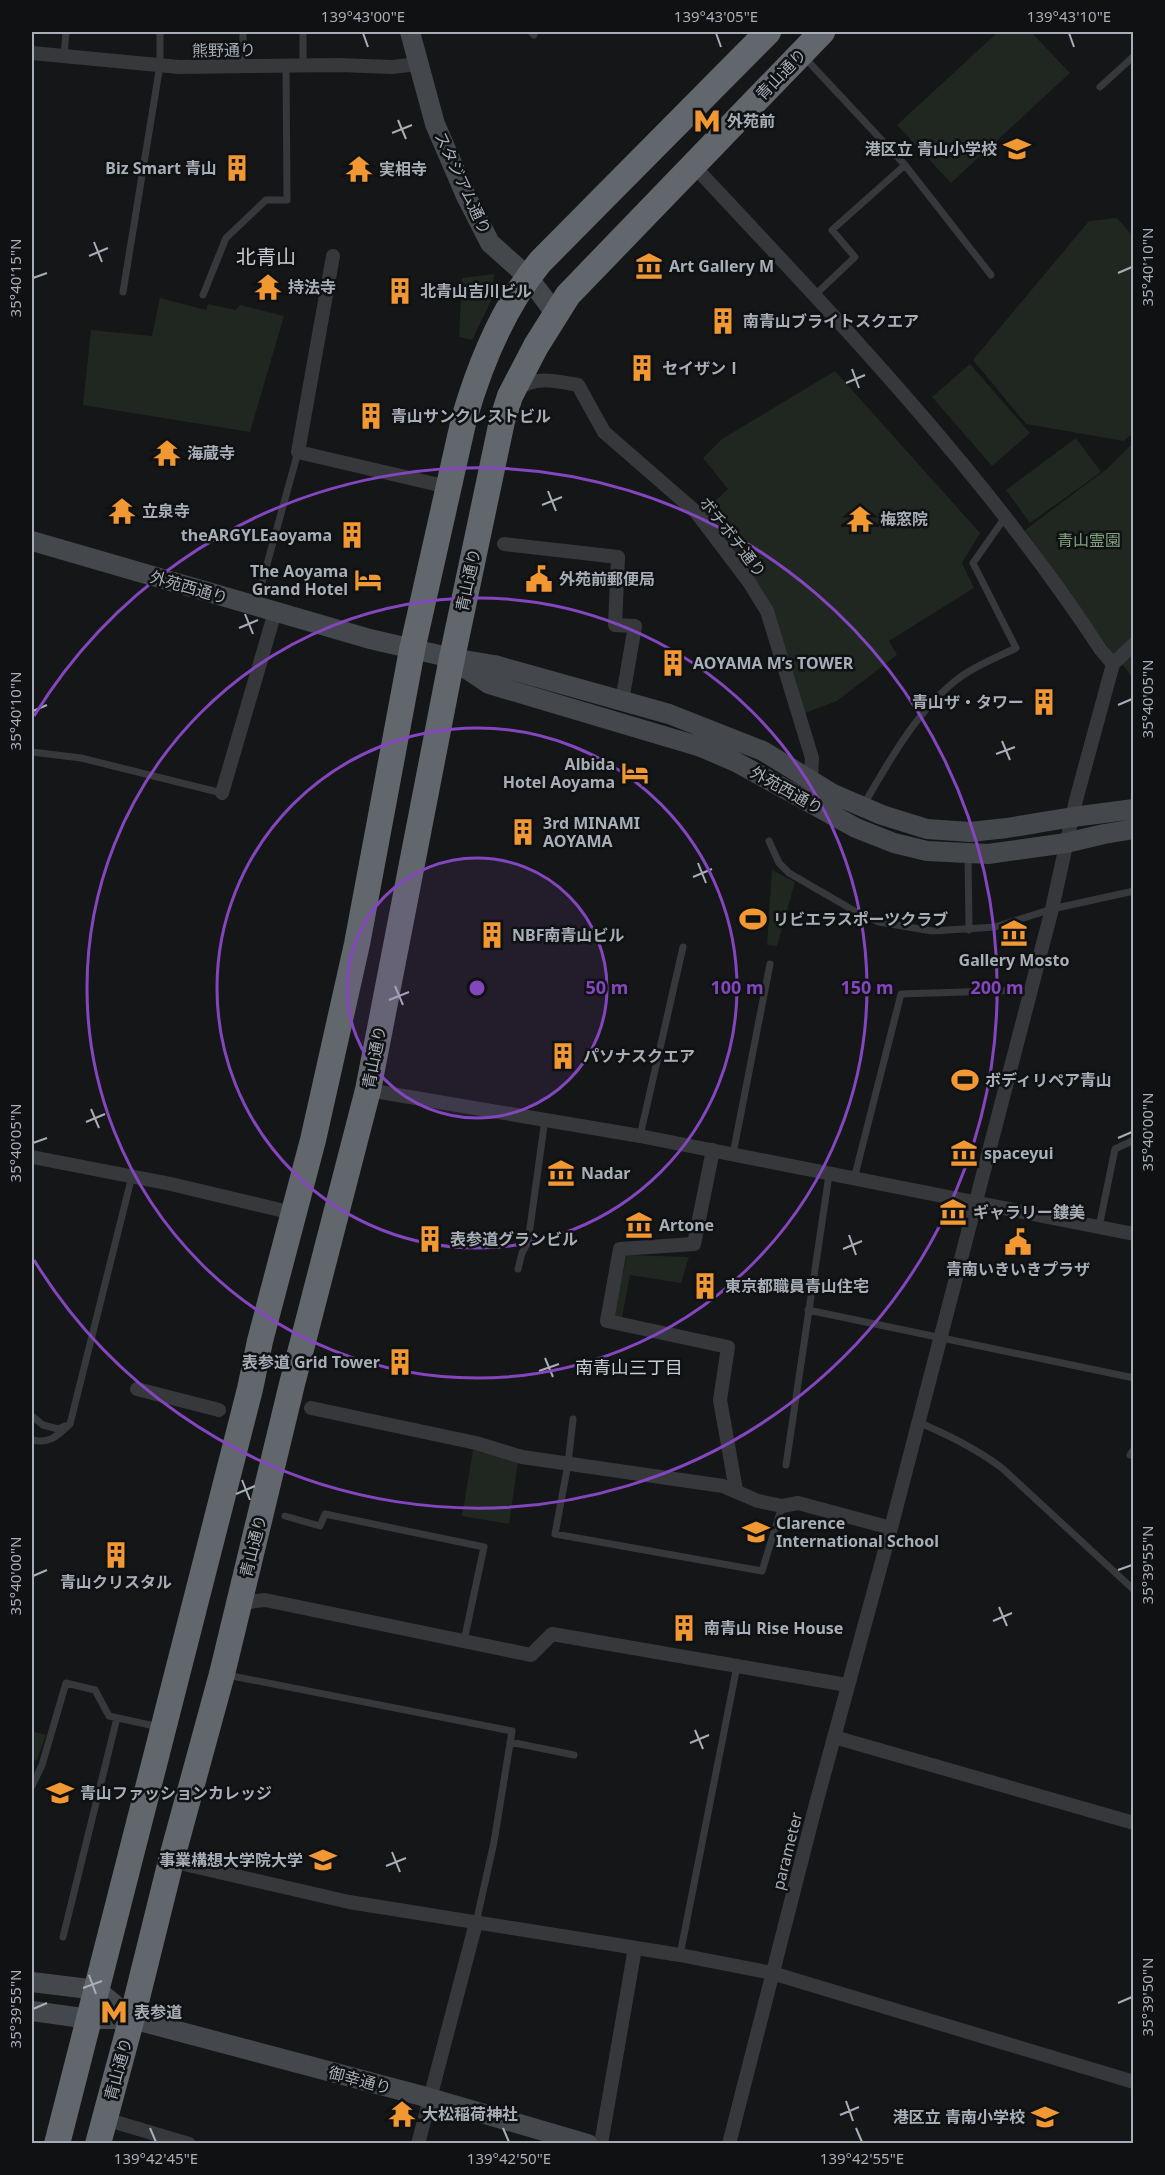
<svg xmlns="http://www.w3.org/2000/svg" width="1165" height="2175" font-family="'Noto Sans','Noto Sans JP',sans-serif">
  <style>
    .green { fill: #1f2720 }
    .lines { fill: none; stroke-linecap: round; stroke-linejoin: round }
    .lane { stroke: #36383c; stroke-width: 7 }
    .street { stroke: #36383c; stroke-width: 14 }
    .secondary { stroke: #44474c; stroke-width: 20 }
    .highway { stroke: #62676d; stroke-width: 26 }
    .ticks { fill: none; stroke: #a7aeb8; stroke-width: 2 }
    .ring { fill: none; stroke: #8446be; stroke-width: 3 }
    .labels { text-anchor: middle; stroke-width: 5; stroke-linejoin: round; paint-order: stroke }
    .street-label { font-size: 16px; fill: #a7aeb8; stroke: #101112 }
    .poi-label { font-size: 16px; font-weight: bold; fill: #a7aeb8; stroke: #101112; text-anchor: start }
    .park-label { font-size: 16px; fill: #81a37e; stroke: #101112 }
    .neighbourhood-label { font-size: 18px; fill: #c8cdd4; stroke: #101112 }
    .quarter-label { font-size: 20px; fill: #c8cdd4; stroke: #101112 }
    .centre { fill: #8446be; stroke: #101112; stroke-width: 3 }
    .ring-label { font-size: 18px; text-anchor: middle; font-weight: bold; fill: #8446be; stroke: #101112; stroke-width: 5; stroke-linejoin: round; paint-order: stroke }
    .neatline { fill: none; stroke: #a7aeb8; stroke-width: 2 }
    .ticks-label { font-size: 15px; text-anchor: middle; fill: #a7aeb8 }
  </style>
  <rect width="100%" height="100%" fill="#151617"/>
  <!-- green -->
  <path class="green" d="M998,32H1031L1070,73L951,183L897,125Z
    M1117,218L1133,236V433L1124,441L1026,424L973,360L1089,221Z
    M494,274L491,301L472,340L459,337L462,278Z
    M160,298L206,310L208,304L236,310L240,305L284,316L250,432L83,405L91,330L152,336Z
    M970,364L1030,433L992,466L932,397Z
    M835,371L980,533L962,563L974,588L889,641L897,655L837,701L800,715L779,631L702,513L728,489L703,458L722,439Z
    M1076,438L1101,472L1030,523L1006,490Z
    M1133,443V678L1108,647L1025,530L1108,468Z
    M772,870L795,882L777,946L767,945Z
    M627,1255L689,1257L681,1283L630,1275L622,1318L613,1316Z
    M473,1450L518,1461L509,1524L462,1516Z
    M32,1731L46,1735L37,1760L32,1759Z"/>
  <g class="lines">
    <!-- lane -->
    <path class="lane" d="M243,32V66
      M303,32V65
      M531,32L534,35
      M64,56L66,32
      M805,58L905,165L991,275
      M1100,87L1134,56
      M123,292L160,65V32
      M203,295L226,238L266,200H287L286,65
      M815,295L855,257L832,230L905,165
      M256,604L298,452
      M32,752L81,758L222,793
      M863,806C889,761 917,710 959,678C976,665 998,657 1016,648L973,563L1006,516
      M769,841L779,863L789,873L858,913L879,922L932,931L995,927L1052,909L1134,891
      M968,854L969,930
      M640,1136L683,947
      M733,1154L770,964
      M854,1179L901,994L1030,990
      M1099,1227L1115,1149L1134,1140
      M518,1269L522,1253L528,1242L545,1119
      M808,1310L1134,1378
      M32,1416L43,1425L58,1429L65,1426
      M573,1419L568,1464L555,1534L762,1571L782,1506
      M918,1422C948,1435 975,1448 1002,1468L1134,1590
      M32,1440C50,1444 57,1436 70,1424L132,1176
      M1130,1455L1134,1449
      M786,1465L829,1175
      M285,1516L320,1526L325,1514L484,1547L464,1641
      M227,1675L512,1731L494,1842L476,1923
      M510,1742L574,1755
      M32,1786L42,1765L66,1683L95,1690L109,1716L159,1727
      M63,1937L117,1718
      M680,1955L737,1666"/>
    <!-- street -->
    <path class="street" d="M32,53L179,67L339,65L392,67L418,64
      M693,165C837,319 985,473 1101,650L1113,664
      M333,256L298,452L448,487
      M516,390C534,375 557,381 578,385L604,432L696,512L749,582L767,611L812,758L811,779
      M504,544L618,557L615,625L635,626L622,701
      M222,793L275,612
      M368,1090L640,1136L1134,1234
      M713,1150L694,1244L620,1249L607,1321L728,1347L720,1400L736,1490
      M32,1157L171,1184L293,1213
      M137,1389L219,1410
      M311,1408L476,1443L522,1457L723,1486L758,1501L782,1506L798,1503L891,1528
      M238,1610C246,1601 254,1601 265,1600L531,1655L552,1634L847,1685
      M834,1737L1134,1823
      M171,1861L349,1902L680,1955L772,1973L1134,2082
      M105,2119L189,2144
      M418,2144L476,1923
      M601,2144L635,1948
      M729,2144L817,1800L891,1528L1052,909L1076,800L1113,664L1134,644"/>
    <!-- secondary -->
    <path class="secondary" d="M410,32L435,124L466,196L490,243L528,277L555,313
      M32,541L370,639L452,658L494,665L669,714L763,751L833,794L882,815L927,829L970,832L1007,828L1073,817L1134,809
      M456,662L489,684L701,747L736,762L856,828L894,843L927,851L988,854L1066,843L1104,834L1134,829
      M32,1982L97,1990L132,2019
      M32,2011L90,2019H132L430,2098L588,2144"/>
    <!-- highway -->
    <path class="highway" d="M57,2144L250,1389L260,1341L313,1140L357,944L412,650L464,419C480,364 503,307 540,262L768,32
      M98,2144L134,2010L171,1861L222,1674L292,1384L368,1090L452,658L502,421L510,396L536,346L568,295L822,32"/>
  </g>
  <!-- ticks -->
  <path class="ticks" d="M363,33L368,47M716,33L721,47M1069,33L1074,47M398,120L406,139M392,133L412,125M94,242L102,262M89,256L108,248M1118,273L1132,267M33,278L47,273M852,369L859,388M846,383L865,375M548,491L556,511M542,505L562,497M245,614L253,634M239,628L258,620M1118,705L1132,699M33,711L47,705M1002,741L1010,760M996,754L1015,747M698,863L706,883M693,877L712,869M395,986L403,1005M389,1000L409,992M91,1109L99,1128M86,1122L105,1114M1118,1138L1132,1132M33,1143L47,1138M849,1235L856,1255M843,1249L862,1241M545,1358L553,1377M539,1371L559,1364M242,1480L250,1500M236,1494L255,1486M1118,1570L1132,1565M33,1576L47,1570M999,1607L1007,1626M993,1621L1012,1613M695,1730L703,1749M690,1743L709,1735M392,1852L400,1872M386,1866L406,1858M89,1975L96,1994M83,1988L102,1981M1118,2003L1132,1997M33,2009L47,2003M846,2101L853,2121M840,2115L859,2107M150,2128L156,2142M503,2128L509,2142M856,2128L862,2142"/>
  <!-- distance rings -->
  <circle cx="477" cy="988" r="130" fill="#8446be" fill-opacity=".12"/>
  <g class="ring">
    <circle cx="477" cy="988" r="130"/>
    <circle cx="477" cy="988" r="260"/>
    <circle cx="477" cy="988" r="390"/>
    <path d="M34 716A520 520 0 1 1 34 1260"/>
  </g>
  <!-- icons -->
  <defs>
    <symbol id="metro-bare" viewBox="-9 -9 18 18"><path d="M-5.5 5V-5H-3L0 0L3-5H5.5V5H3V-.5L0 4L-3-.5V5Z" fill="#f29833" stroke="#101112" stroke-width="2.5" paint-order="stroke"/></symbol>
    <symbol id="school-bare" viewBox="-9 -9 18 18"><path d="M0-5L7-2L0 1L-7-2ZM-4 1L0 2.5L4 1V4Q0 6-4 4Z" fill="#f29833" stroke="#101112" stroke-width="2.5" paint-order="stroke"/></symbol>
    <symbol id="building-bare" viewBox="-9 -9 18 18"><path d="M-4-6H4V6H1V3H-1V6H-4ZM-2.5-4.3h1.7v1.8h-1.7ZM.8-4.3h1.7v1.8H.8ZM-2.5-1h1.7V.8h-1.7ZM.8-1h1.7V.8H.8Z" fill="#f29833" stroke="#101112" stroke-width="2.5" paint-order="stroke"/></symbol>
    <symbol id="temple-bare" viewBox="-9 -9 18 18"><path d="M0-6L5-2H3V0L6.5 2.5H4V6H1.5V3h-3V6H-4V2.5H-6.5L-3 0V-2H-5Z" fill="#f29833" stroke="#101112" stroke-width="2.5" paint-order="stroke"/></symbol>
    <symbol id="museum-bare" viewBox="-9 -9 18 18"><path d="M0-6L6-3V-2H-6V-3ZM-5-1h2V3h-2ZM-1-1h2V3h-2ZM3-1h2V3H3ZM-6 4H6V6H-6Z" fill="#f29833" stroke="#101112" stroke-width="2.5" paint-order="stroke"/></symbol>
    <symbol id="civic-bare" viewBox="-9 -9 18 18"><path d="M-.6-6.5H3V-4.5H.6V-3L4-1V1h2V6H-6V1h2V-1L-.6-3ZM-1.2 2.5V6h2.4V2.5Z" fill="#f29833" stroke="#101112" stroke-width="2.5" paint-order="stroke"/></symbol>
    <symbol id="hotel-bare" viewBox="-9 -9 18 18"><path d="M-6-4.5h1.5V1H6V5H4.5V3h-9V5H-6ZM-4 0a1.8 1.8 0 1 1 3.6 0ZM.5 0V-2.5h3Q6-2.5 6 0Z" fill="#f29833" stroke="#101112" stroke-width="2.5" paint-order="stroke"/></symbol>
    <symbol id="stadium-bare" viewBox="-9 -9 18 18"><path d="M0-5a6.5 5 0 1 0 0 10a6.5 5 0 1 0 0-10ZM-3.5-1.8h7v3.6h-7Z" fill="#f29833" stroke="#101112" stroke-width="2.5" paint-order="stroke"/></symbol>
    <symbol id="university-bare" viewBox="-9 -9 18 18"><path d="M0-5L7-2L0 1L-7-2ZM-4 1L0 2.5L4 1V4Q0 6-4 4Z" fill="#f29833" stroke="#101112" stroke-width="2.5" paint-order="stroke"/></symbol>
  </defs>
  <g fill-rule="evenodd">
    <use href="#metro-bare" x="688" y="102" width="38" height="38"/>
    <use href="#school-bare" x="998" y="130" width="38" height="38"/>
    <use href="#building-bare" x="218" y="149" width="38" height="38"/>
    <use href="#temple-bare" x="340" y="150" width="38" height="38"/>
    <use href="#museum-bare" x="630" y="247" width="38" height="38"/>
    <use href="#temple-bare" x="249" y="268" width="38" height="38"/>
    <use href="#building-bare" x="381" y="272" width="38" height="38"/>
    <use href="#building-bare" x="704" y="302" width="38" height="38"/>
    <use href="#building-bare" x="623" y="349" width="38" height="38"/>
    <use href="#building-bare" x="352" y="397" width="38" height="38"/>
    <use href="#temple-bare" x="148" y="434" width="38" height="38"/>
    <use href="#temple-bare" x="103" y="492" width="38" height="38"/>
    <use href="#temple-bare" x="841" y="500" width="38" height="38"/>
    <use href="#building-bare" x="333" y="516" width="38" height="38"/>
    <use href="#civic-bare" x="520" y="560" width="38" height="38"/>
    <use href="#hotel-bare" x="349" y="561" width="38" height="38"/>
    <use href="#building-bare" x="654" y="644" width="38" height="38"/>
    <use href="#building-bare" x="1025" y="683" width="38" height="38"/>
    <use href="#hotel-bare" x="616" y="754" width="38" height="38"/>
    <use href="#building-bare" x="504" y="813" width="38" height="38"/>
    <use href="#stadium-bare" x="734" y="900" width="38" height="38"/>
    <use href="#museum-bare" x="995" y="914" width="38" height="38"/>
    <use href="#building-bare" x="473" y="916" width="38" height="38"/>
    <use href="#building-bare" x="544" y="1037" width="38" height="38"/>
    <use href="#stadium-bare" x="946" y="1061" width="38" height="38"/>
    <use href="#museum-bare" x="945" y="1134" width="38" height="38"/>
    <use href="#museum-bare" x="542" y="1154" width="38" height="38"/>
    <use href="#museum-bare" x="934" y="1193" width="38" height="38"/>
    <use href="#museum-bare" x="620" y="1206" width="38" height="38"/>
    <use href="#building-bare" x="411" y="1220" width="38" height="38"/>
    <use href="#civic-bare" x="999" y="1223" width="38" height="38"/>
    <use href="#building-bare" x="686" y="1267" width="38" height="38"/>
    <use href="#building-bare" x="381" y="1343" width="38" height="38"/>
    <use href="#school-bare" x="737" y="1513" width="38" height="38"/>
    <use href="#building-bare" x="97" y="1536" width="38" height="38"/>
    <use href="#building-bare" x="665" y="1609" width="38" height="38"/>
    <use href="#university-bare" x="41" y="1774" width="38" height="38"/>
    <use href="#university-bare" x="304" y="1841" width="38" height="38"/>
    <use href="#metro-bare" x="95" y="1993" width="38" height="38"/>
    <use href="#temple-bare" x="383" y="2095" width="38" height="38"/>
    <use href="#school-bare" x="1026" y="2098" width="38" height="38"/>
  </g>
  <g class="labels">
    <!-- street labels -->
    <g class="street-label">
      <text transform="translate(224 50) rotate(-1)" y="6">熊野通り</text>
      <text transform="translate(781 74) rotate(-46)" y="6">青山通り</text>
      <text transform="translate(463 183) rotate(65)" y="6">スタジアム通り</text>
      <text transform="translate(733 537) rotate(52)" y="6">ボチボチ通り</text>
      <text transform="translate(468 580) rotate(-78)" y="6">青山通り</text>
      <text transform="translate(189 587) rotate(16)" y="6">外苑西通り</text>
      <text transform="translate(787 790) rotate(29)" y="6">外苑西通り</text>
      <text transform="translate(374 1057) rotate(-79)" y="6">青山通り</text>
      <text transform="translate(253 1546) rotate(-76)" y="6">青山通り</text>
      <text transform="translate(787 1851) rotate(-76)" y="6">parameter</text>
      <text transform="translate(118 2069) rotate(-75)" y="6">青山通り</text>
      <text transform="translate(360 2080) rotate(15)" y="6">御幸通り</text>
    </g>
    <!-- poi labels -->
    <g class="poi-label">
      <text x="727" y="127">外苑前</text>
      <text x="997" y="155" text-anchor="end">港区立 青山小学校</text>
      <text x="217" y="174" text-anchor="end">Biz Smart 青山</text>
      <text x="379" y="175">実相寺</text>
      <text x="669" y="272">Art Gallery M</text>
      <text x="288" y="293">持法寺</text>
      <text x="420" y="297">北青山吉川ビル</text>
      <text x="743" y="327">南青山ブライトスクエア</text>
      <text x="662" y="374">セイザンⅠ</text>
      <text x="391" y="422">青山サンクレストビル</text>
      <text x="187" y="459">海蔵寺</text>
      <text x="142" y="517">立泉寺</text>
      <text x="880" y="525">梅窓院</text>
      <text x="332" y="541" text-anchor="end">theARGYLEaoyama</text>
      <text x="348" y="577" text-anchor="end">The Aoyama<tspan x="348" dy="18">Grand Hotel</tspan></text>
      <text x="559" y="585">外苑前郵便局</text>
      <text x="693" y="669">AOYAMA M’s TOWER</text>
      <text x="1024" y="708" text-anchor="end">青山ザ・タワー</text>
      <text x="615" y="770" text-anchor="end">Albida<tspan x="615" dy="18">Hotel Aoyama</tspan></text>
      <text x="543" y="829">3rd MINAMI<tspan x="543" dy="18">AOYAMA</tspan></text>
      <text x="773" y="925">リビエラスポーツクラブ</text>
      <text x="512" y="941">NBF南青山ビル</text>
      <text x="1014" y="966" text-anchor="middle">Gallery Mosto</text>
      <text x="583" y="1062">パソナスクエア</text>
      <text x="985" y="1086">ボディリペア青山</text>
      <text x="984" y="1159">spaceyui</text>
      <text x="581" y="1179">Nadar</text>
      <text x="973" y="1218">ギャラリー鏤美</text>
      <text x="659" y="1231">Artone</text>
      <text x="450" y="1245">表参道グランビル</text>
      <text x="1018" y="1275" text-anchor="middle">青南いきいきプラザ</text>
      <text x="725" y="1292">東京都職員青山住宅</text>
      <text x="380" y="1368" text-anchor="end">表参道 Grid Tower</text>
      <text x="776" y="1529">Clarence<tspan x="776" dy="18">International School</tspan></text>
      <text x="116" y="1588" text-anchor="middle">青山クリスタル</text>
      <text x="704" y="1634">南青山 Rise House</text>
      <text x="80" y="1799">青山ファッションカレッジ</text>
      <text x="303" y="1866" text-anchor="end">事業構想大学院大学</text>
      <text x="134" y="2018">表参道</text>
      <text x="422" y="2120">大松稲荷神社</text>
      <text x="1025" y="2123" text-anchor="end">港区立 青南小学校</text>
    </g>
    <!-- park labels -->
    <g class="park-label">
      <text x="1089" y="546">青山霊園</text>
    </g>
    <!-- neighbourhood labels -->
    <g class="neighbourhood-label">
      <text x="629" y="1374">南青山三丁目</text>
    </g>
    <!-- quarter labels -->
    <g class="quarter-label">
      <text x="266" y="264">北青山</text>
    </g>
  </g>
  <circle cx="477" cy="988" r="9" class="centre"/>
  <g class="ring-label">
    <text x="607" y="994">50 m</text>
    <text x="737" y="994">100 m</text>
    <text x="867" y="994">150 m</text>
    <text x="997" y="994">200 m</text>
  </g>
  <!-- border -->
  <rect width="1165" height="2175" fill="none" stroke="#101112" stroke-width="66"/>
  <rect x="33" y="33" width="1099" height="2109" class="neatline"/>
  <g class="ticks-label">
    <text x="363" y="22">139°43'00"E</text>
    <text x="716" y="22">139°43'05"E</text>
    <text x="1069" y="22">139°43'10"E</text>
    <text transform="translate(1148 267) rotate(-90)" y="5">35°40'10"N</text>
    <text transform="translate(16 278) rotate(-90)" y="5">35°40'15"N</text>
    <text transform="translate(1148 699) rotate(-90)" y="5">35°40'05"N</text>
    <text transform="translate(16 711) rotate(-90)" y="5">35°40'10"N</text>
    <text transform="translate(1148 1132) rotate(-90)" y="5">35°40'00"N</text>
    <text transform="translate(16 1143) rotate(-90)" y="5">35°40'05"N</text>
    <text transform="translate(1148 1565) rotate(-90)" y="5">35°39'55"N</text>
    <text transform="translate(16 1576) rotate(-90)" y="5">35°40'00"N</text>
    <text transform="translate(1148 1997) rotate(-90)" y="5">35°39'50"N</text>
    <text transform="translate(16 2009) rotate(-90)" y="5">35°39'55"N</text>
    <text x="156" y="2164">139°42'45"E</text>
    <text x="509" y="2164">139°42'50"E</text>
    <text x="862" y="2164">139°42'55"E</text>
  </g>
</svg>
